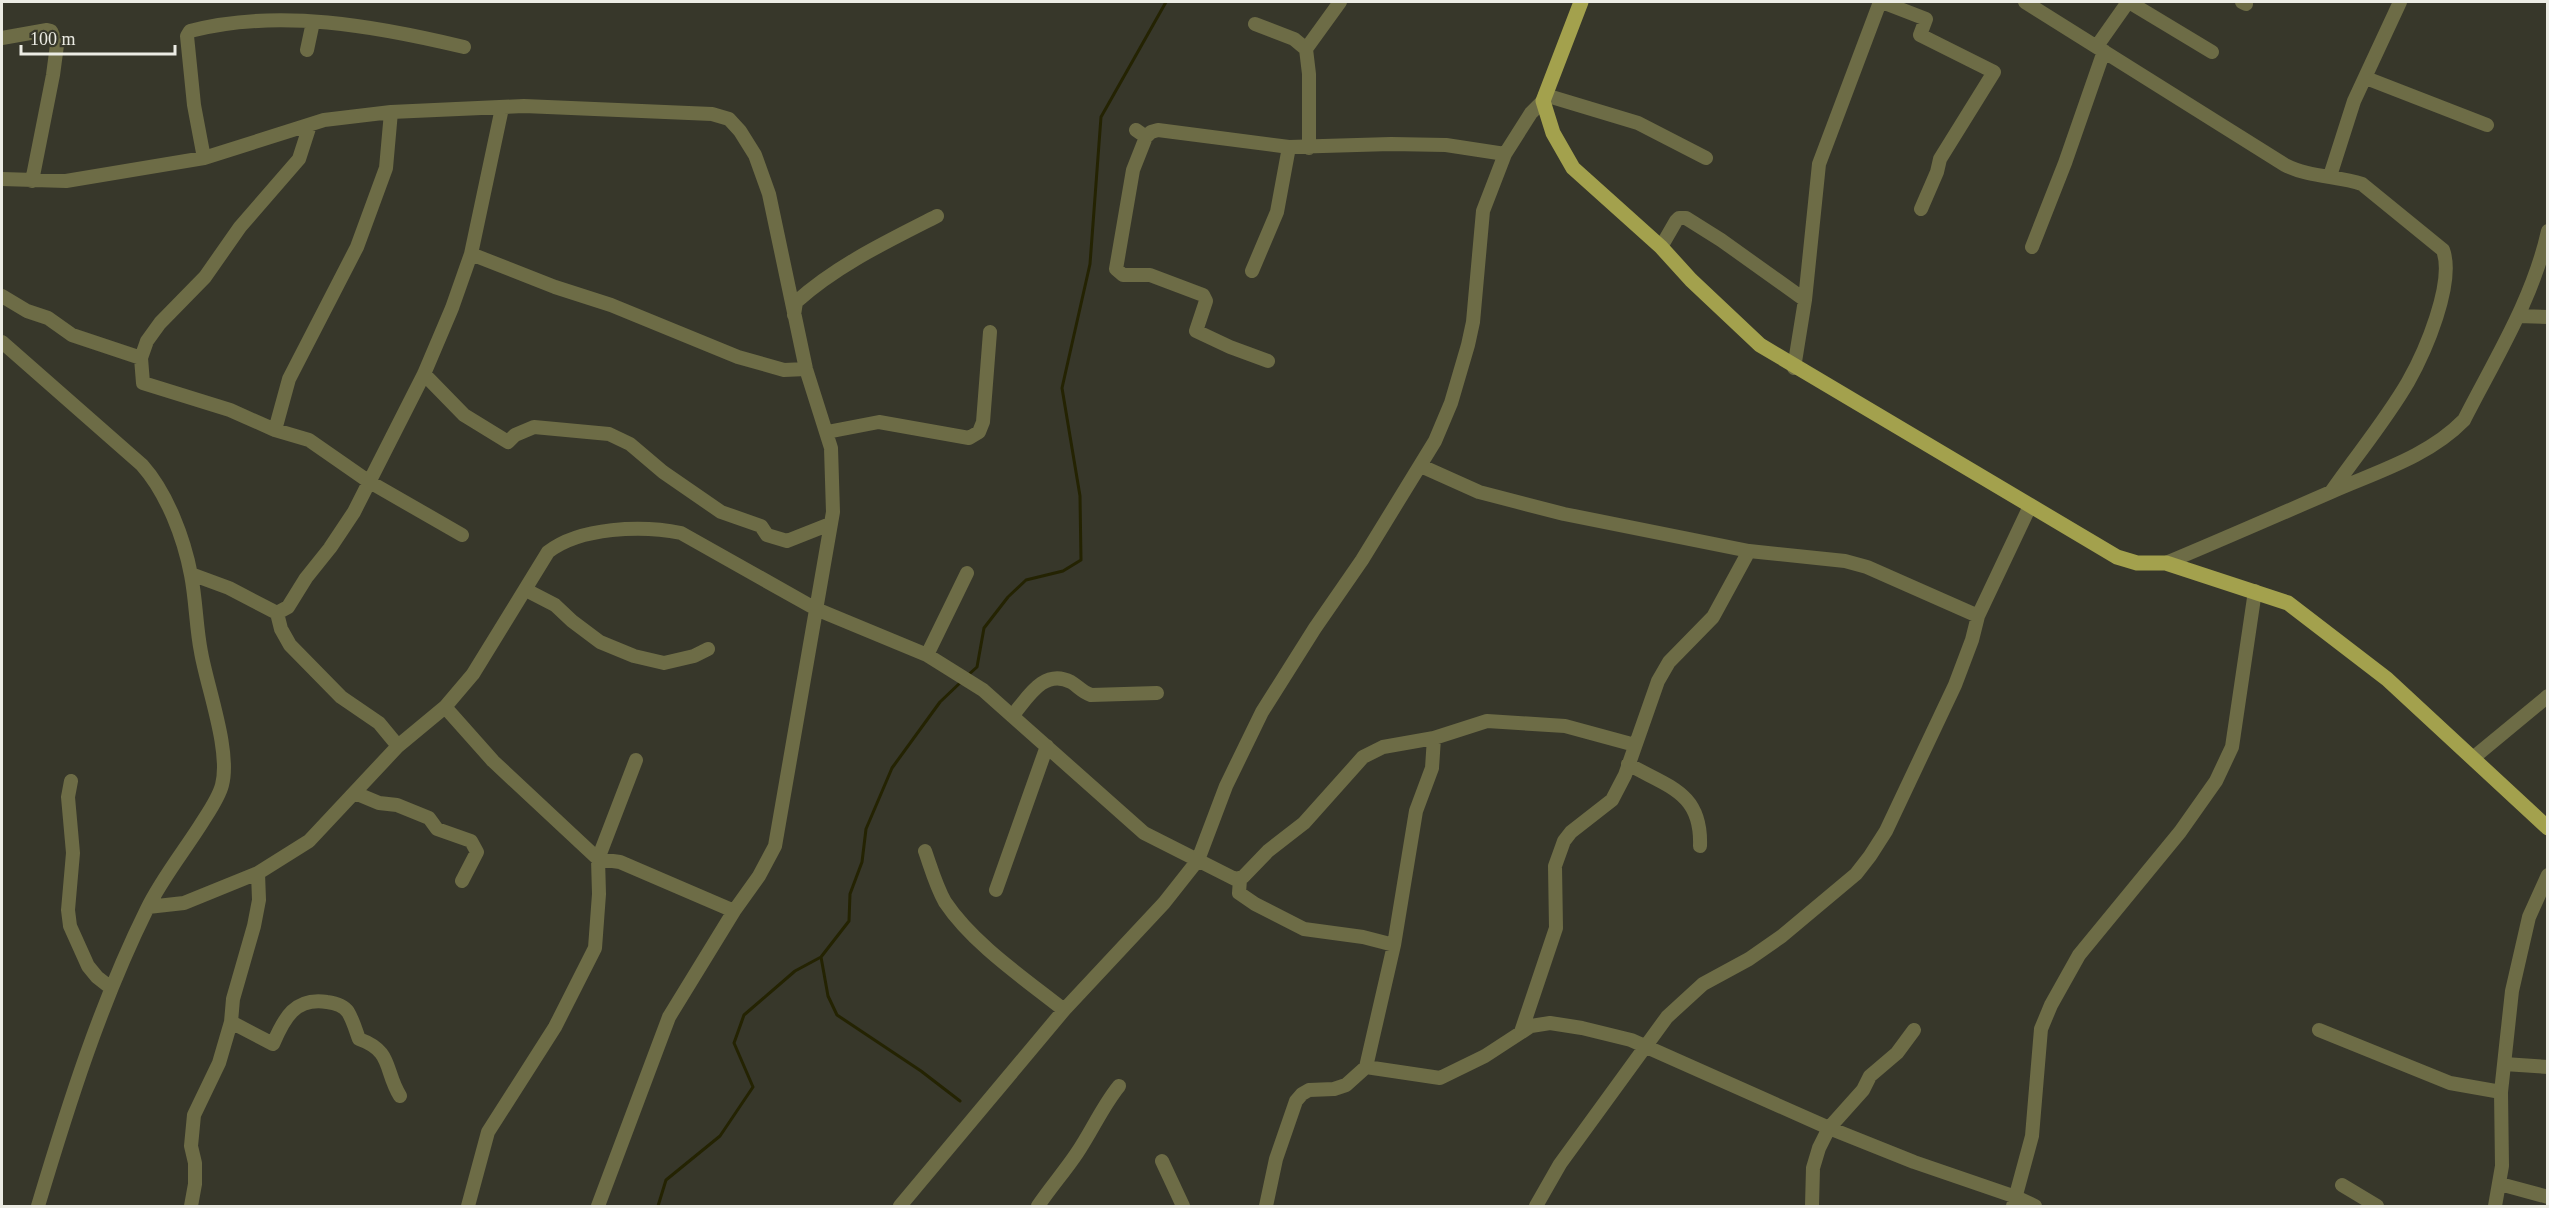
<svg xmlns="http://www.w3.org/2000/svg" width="2549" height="1208" font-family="'Times New Roman',serif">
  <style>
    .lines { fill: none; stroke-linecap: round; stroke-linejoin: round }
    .stream { stroke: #242302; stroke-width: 3 }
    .minor { stroke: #6d6c46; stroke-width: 14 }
    .major { stroke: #a3a14d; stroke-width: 15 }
  </style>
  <rect width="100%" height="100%" fill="#37372a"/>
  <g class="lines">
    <!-- stream -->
    <path class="stream" d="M967,676L977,667L984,628L1008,597L1026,580L1063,571L1081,560L1080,496L1062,388L1090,264L1101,117L1166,2
      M821,957L828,996L837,1015L921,1071L960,1101
      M658,1206L666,1180L720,1136L753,1087L734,1043L744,1015L795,971L821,957L849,921L850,894L862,862L866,829L892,768L940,702L962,681"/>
    <!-- minor -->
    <path class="minor" d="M1882,2L1926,19L1920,35L1994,72L1940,159L1937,172L1921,209
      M2025,2L2285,165C2308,177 2337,176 2362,184L2443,250C2455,283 2425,352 2408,382C2386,420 2356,456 2331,492
      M2129,2L2212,52
      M2242,2L2246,4
      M1255,24L1294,39L1306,49
      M2,38L47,30L51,31L57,45L53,75L32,181
      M2097,46L2128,2
      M307,50L313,22
      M2366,78L2487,125
      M1545,95L1638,123L1706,158
      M310,125L299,159L240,227L205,277L160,323L147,341L141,358L143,383L230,410L275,430L309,440L368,481L462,535
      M1136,130L1146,137L1151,132L1158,130L1289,147L1391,144L1446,145L1505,154
      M1146,137L1133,170L1116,269L1123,275H1150L1203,295L1206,301L1196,331L1230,347L1268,361
      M1309,148V74L1306,49L1340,2
      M204,158L194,105L187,36L190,31C279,8 376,26 464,47
      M2330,176L2354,101L2400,2
      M2,179L66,181L204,158L324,120L391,112L524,106L712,114L729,119L740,131L755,155L769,194L806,369L831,448L833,512L775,846L759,876L734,911L669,1017L598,1206
      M1661,247L1676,221L1679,218H1686L1721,240L1805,300
      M2032,247L2065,163L2104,51
      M471,254L555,287L611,305L738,357L784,370L806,369
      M1252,271L1277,212L1289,147
      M2,296L27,311L48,318L72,335L141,358
      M794,315L796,302C837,265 888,241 937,216
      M2518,316L2548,317
      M2,342L142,465C167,493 184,538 191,575C196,600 196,627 201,652C207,687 231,751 222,785C219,797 210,810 203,821C185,850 162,878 147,909C100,1004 68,1106 38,1206
      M1794,368L1805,300L1819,164L1880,2
      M424,374L464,415L508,442L515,435L534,427L609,434L630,444L663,472L721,512L761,526L767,535L787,541L830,524
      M275,430L289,379L357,247L386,168L391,112
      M827,432L879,422L969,438L979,432L983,422L990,332
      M1421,466L1479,492L1564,514L1749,551L1845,561L1867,567L1978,616
      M2166,563C2221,540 2276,516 2331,492C2376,472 2428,457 2464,420C2495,359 2533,299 2548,231
      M191,574L229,588L277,613L288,607L306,578L330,548L354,512L424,374L452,308L471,254L502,108
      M526,590L555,605L572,621L600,642L634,656L664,663L694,656L708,649
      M277,613L281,629L290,645L341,697L379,723L398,746
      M927,655L967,573
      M445,707L493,761L598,859L620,862L734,911
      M1013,715C1028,697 1044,668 1071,682C1078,686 1082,692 1091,695L1157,693
      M2473,758L2548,696
      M1628,764C1668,787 1702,792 1700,846
      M71,781L68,797L73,853L68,910L70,926L88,966L97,977L111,988
      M355,793L379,803L397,805L429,818L437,829L471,841L477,852L462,881
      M925,851C931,868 936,886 945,902C973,944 1025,979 1064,1010
      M1240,879L1239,893L1255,904L1304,929L1363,937L1394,945
      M996,890L1047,746
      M148,907L184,903L258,873L309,841L398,746L445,707L473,674L548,552C580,527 642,525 681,533L816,609L927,655L983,690L1144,833L1235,879L1243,877L1268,851L1304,823L1363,757L1383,747L1434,738L1487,721L1565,726L1635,745
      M231,1022L273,1044C284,1018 295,997 327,1002C335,1003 344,1006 348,1012C353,1020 356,1031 359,1039C393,1051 384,1070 400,1096
      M2319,1030L2450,1083L2501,1092
      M1521,1032L1556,928L1555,866L1564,841L1571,832L1612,800L1625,775L1658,681L1669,662L1713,617L1749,551
      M2504,1064L2548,1067
      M1366,1067L1440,1078L1485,1056L1531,1026L1550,1023L1582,1028L1631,1040L1829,1128L1914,1162L2016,1197L2035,1206
      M1162,1161L1183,1206
      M2500,1184L2548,1197
      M2342,1185L2377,1206
      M191,1206L195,1184V1163L191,1146L194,1115L219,1063L231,1022L233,999L254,926L259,900L258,873
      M468,1206L488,1132L555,1027L595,948L599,894L598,859L636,760
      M900,1206L1064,1010L1164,903L1198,860L1226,786L1262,712L1315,628L1362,560L1435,441L1451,403L1468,345L1473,322L1483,211L1505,154L1531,113L1543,101
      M1038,1206C1050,1188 1065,1171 1077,1153C1092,1131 1102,1107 1119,1086
      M1266,1206L1276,1159L1296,1101L1302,1094L1309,1090L1334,1089L1346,1085L1366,1067L1394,945L1416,811L1432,768L1434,738
      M1536,1206L1560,1164L1667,1017L1703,984L1749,959L1782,936L1856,874L1870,856L1886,831L1955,685L1972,640L1978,616L2030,506
      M1812,1206L1813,1168L1819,1148L1829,1128L1863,1090L1870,1076L1897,1053L1914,1030
      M2013,1206L2032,1136L2041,1029L2051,1005L2079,955L2180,832L2216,781L2232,747L2255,591
      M2495,1206L2502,1166L2501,1092L2512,991L2529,917L2548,875"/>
    <!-- major -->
    <path class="major" d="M1581,2L1543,101L1553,133L1573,168L1661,247L1691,280L1760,345L2117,557L2137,563H2166L2288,603L2387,679L2548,828"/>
  </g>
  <!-- border -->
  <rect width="2549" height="1208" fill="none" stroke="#ecece4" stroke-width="6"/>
  <!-- scale -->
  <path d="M21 45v9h154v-9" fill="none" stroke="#ecece4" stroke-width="3"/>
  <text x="30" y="45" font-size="18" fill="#ecece4" stroke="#37372a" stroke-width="4.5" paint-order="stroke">100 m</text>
</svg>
